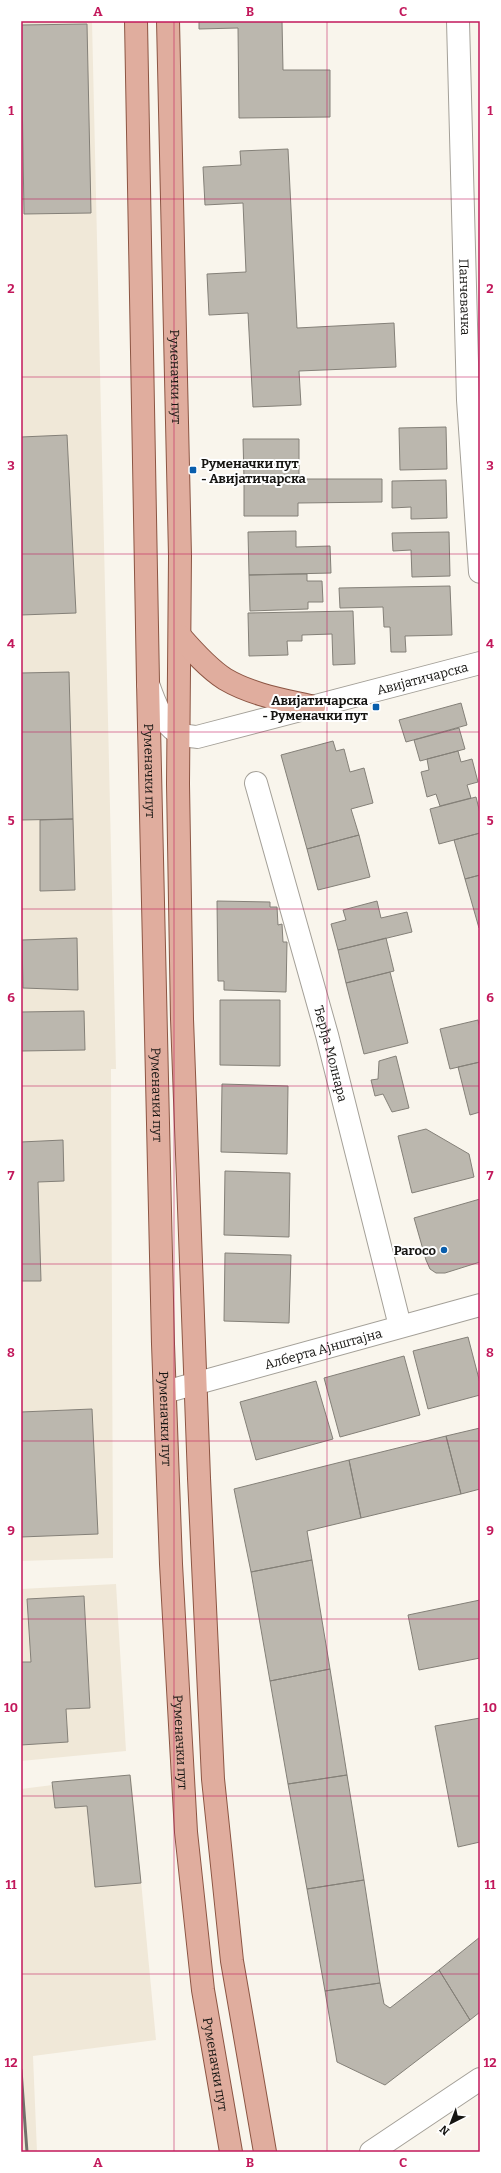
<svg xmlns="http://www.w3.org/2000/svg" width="501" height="2173" font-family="Bitter,serif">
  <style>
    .built { fill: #f0e8d8 }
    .building { fill: #bbb7ae; stroke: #848078 }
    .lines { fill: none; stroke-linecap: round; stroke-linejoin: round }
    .minor-casing { stroke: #a4a098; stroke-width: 24 }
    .major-casing { stroke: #8c5543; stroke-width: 24 }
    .minor { stroke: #fff; stroke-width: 22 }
    .major { stroke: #e0ad9e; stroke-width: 22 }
    .rail { stroke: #72706b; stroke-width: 3 }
    .grid { fill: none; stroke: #c2185b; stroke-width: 1; stroke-opacity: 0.55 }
    .poi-dot { fill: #095eac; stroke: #fff; stroke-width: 1.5 }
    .labels { text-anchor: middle; stroke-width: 4; stroke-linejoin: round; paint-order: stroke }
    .street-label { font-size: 13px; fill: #161512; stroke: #fff }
    .poi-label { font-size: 13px; font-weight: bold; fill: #161512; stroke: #fff; text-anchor: end }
    .neatline { fill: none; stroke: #c2185b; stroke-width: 1.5 }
    .grid-label { font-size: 13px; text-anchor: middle; font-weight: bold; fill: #c2185b }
  </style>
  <rect width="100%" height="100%" fill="#f9f5ec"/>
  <!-- built -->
  <path class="built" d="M21,21H92L116,1069H111L113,1558L21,1561Z
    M116,1584L126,1751L21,1761V1589Z
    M131,1775L156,2040L33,2056L37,2152H21V1789Z"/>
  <!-- building -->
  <path class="building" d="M199,21H282L283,70H330V117L239,118L238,28L199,29Z
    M87,24L91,213L24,214L21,25Z
    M288,149L297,328L394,323L396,367L299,371L301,405L253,407L248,313L209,315L207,274L246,272L243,203L205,205L203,167L241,165L240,151Z
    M446,427L447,469L400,470L399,428Z
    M67,435L76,613L21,615V437Z
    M243,439H299V479H244Z
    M244,479H382V502L298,503V516H244Z
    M446,480L447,518L411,519V507L392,508V481Z
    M296,531V547L330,546L331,573L249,575L248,532Z
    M449,532L450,576L412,577L411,550L393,551L392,533Z
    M307,574V581H322L323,602H308V609L250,611L249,575Z
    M450,586L452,635L405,636L406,652H391L390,627H384L383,607L340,608L339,588Z
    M353,611L355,664L333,665L332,634L302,635V641H287L288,655L249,656L248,613Z
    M69,672L73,819L21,820V673Z
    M461,703L467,725L406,742L399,720Z
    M459,728L465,749L420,761L414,740Z
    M333,741L336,751L344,749L350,772L364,768L373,803L351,809L359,835L307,849L281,755Z
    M458,751L461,762L472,759L478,782L467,785L471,798L440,806L436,794L427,797L421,772L429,770L427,759Z
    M476,797L480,813V833L439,844L430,809Z
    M73,819L75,890L40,891V820Z
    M480,833V875L465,879L454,840Z
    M359,835L370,877L318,890L307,849Z
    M480,875V927L479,928L465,879Z
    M217,901L270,902V907H277L278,925L282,924L283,942H287L286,992L224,990V981H218Z
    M377,901L381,918L407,912L412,932L338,950L331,924L346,920L343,910Z
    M77,938L78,990L23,988L22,940Z
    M386,938L394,971L346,983L338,950Z
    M390,972L408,1043L364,1054L346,983Z
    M220,1000H280V1066L220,1065Z
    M84,1011L85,1050L21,1051V1012Z
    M478,1020L480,1028V1062L450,1069L440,1029Z
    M396,1056L409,1108L392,1112L383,1094L375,1096L371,1080L378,1079L379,1061Z
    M480,1062V1112L470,1115L458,1067Z
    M222,1084L288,1086L287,1154L221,1152Z
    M426,1129L469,1154L474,1177L412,1193L398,1136Z
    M63,1140L64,1181L38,1182L41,1281H21V1142Z
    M225,1171L290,1173L289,1237L224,1235Z
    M480,1199V1262L445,1273H436L430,1269L426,1260L414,1218Z
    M225,1253L291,1255L289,1323L224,1321Z
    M468,1337L480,1383V1395L428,1409L413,1351Z
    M404,1356L420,1415L340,1437L324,1378Z
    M316,1381L333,1439L256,1460L240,1402Z
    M92,1409L98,1534L21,1537V1412Z
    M480,1428V1489L461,1494L446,1436Z
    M446,1436L461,1494L361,1518L349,1460Z
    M349,1460L361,1518L307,1531L312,1560L251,1572L234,1489Z
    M312,1560L330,1669L270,1681L251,1572Z
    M84,1596L90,1708L66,1709L68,1742L21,1745V1662H31L27,1599Z
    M480,1600V1658L419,1670L408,1615Z
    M330,1669L347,1775L288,1784L270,1681Z
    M480,1718V1842L458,1847L435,1726Z
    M130,1775L141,1883L95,1887L87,1806L55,1808L52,1782Z
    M347,1775L364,1880L307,1889L288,1784Z
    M364,1880L380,1983L325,1991L307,1889Z
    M480,1937V2012L470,2020L439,1970Z
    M439,1970L470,2020L385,2085L337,2062L325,1991L380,1983L384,2004L390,2008Z"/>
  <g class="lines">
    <defs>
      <g id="minor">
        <path id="s1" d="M458,21L468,400L480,572"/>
        <path id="s2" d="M148,684C154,701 161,722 178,733C182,736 191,736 197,737L480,663"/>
        <path id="s3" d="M256,783L327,1035L400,1326"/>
        <path id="s4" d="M165,1392L480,1305"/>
        <path d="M371,2152L480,2079"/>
      </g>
      <g id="major">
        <path id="s5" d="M136,21L148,682L163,1344L171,1564L186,1832L203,1990L231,2152"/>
        <path id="s6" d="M168,21L180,556L178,784L182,1019L199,1478L213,1779L232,1961L265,2152"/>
        <path d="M180,636C193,651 208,668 225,679C252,695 284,700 314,707"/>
      </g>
    </defs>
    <!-- minor casing -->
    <use href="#minor" class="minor-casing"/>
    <!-- major casing -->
    <use href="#major" class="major-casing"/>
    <!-- minor -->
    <use href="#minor" class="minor"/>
    <!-- major -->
    <use href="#major" class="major"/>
    <!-- rail -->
    <path class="rail" d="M21,2070L27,2152"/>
  </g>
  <!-- grid -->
  <path class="grid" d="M174,21V2152M327,21V2152M21,199H480M21,377H480M21,554H480M21,732H480M21,909H480M21,1086H480M21,1264H480M21,1441H480M21,1619H480M21,1796H480M21,1974H480"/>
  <!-- markers -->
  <g class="poi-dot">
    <rect x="189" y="466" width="8" height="8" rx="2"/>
    <rect x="372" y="703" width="8" height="8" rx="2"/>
    <circle cx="444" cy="1250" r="4"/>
  </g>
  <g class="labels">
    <!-- street labels -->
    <g class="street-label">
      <text dy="5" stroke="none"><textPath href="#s1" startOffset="276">Панчевачка</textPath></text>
      <text dy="5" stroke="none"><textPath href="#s6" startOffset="356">Руменачки пут</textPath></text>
      <text dy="5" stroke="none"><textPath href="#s2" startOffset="311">Авијатичарска</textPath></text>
      <text dy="5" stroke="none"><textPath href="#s5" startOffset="750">Руменачки пут</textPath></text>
      <text dy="5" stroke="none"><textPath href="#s3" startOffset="281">Ђерђа Молнара</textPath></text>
      <text dy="5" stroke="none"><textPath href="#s5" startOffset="1074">Руменачки пут</textPath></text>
      <text dy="5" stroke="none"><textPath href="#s4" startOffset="164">Алберта Ајнштајна</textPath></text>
      <text dy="5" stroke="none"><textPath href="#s5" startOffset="1398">Руменачки пут</textPath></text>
      <text dy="5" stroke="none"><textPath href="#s5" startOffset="1722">Руменачки пут</textPath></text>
      <text dy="5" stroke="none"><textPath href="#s5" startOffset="2046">Руменачки пут</textPath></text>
    </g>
    <!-- poi labels -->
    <g class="poi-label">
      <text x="201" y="468" text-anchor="start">Руменачки пут<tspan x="201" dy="15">- Авијатичарска</tspan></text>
      <text x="368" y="705">Авијатичарска<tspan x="368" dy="15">- Руменачки пут</tspan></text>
      <text x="436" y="1255">Paroco</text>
    </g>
  </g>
  <!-- border -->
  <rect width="501" height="2173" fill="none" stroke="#ffffff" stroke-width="44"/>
  <!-- north arrow -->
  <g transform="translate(451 2123) rotate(222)" stroke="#ffffff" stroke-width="3" paint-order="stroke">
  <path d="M0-3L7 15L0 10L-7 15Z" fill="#161512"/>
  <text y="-6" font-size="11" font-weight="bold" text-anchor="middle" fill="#161512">N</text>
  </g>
  <rect x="22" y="22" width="457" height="2129" class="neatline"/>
  <g class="grid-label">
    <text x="98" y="16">A</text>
    <text x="250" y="16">B</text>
    <text x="403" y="16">C</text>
    <text x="11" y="115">1</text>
    <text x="490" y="115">1</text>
    <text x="11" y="293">2</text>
    <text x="490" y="293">2</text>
    <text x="11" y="470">3</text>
    <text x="490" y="470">3</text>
    <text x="11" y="648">4</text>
    <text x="490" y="648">4</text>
    <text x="11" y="825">5</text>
    <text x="490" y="825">5</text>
    <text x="11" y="1002">6</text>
    <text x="490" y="1002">6</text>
    <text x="11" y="1180">7</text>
    <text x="490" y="1180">7</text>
    <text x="11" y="1357">8</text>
    <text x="490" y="1357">8</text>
    <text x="11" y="1535">9</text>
    <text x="490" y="1535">9</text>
    <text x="11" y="1712">10</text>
    <text x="490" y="1712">10</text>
    <text x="11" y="1889">11</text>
    <text x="490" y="1889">11</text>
    <text x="11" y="2067">12</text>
    <text x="490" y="2067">12</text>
    <text x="98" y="2167">A</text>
    <text x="250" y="2167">B</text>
    <text x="403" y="2167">C</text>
  </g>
</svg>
